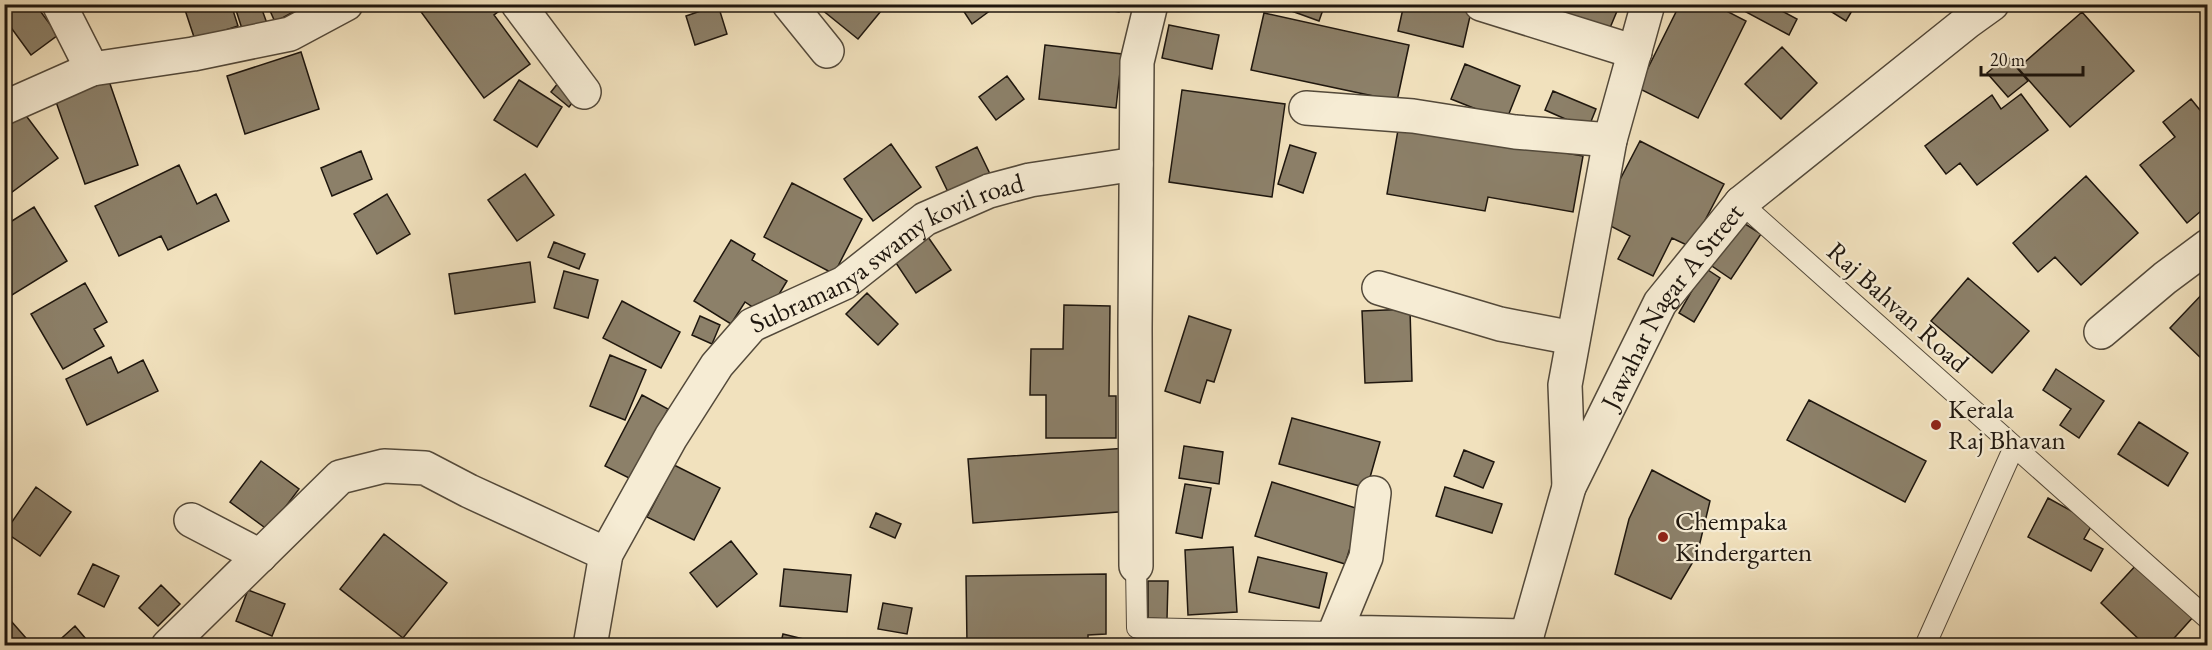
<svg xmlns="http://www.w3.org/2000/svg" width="2212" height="650" font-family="'EB Garamond',serif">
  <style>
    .building { fill: #8c8069; stroke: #1e160e; stroke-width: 1.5 }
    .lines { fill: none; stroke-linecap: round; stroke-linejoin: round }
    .service-casing { stroke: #53493a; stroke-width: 22 }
    .minor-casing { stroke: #53493a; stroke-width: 36 }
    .tertiary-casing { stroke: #53493a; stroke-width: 36 }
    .service { stroke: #f6ecd4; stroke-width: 20 }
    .minor { stroke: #f6ecd4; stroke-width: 33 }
    .tertiary { stroke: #f6ecd4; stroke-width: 33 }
    .poi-dot { fill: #8f2418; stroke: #f6ecd4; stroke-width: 2 }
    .labels { text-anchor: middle; stroke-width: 4.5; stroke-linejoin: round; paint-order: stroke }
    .street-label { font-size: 27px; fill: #1e160e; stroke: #f6ecd4 }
    .poi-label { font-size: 27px; fill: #1e160e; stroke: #f6ecd4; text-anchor: start }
  </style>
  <rect width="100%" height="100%" fill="#f1e1bd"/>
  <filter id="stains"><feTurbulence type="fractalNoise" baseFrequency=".00333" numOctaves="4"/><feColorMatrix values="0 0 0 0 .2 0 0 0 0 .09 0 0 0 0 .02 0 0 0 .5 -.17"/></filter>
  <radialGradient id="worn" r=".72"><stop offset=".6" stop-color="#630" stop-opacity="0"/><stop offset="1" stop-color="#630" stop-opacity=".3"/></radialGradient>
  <!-- building -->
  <path class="building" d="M4,4H35L58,35L31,55L4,18Z
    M200,4H231L238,26L195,40L185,10Z
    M234,4H260L269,29L245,38Z
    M267,4H308L275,22Z
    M505,4L506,6L494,15L530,64L484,98L416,5Z
    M874,4L881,11L858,39L816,5Z
    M959,4H999L972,24Z
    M1095,4H1121L1119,12L1095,8Z
    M1288,4H1325L1319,21L1286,9Z
    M1404,4H1442L1471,12L1463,47L1398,31Z
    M1548,4H1620L1607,35L1545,10Z
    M1680,4H1713L1746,21L1698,118L1638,88Z
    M1750,4H1769L1797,19L1789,35L1746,12Z
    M1819,4H1856L1846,21Z
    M2189,4H2208V18Z
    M718,5L727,34L695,45L686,16Z
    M2082,12L2134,71L2070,127L2018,68Z
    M1264,13L1409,45L1397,101L1251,70Z
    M1169,25L1219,35L1212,69L1162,58Z
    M1045,45L1122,54L1116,108L1039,99Z
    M1782,47L1817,83L1781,119L1745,84Z
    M301,52L319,109L245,134L227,76Z
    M2007,56L2028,81L2008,97L1987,73Z
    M1465,64L1520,86L1506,121L1451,99Z
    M1007,76L1024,99L996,120L979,97Z
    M562,78L580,93L569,107L551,92Z
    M519,80L562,107L537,147L494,120Z
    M109,81L138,165L85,184L55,99Z
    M1182,90L1285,104L1272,197L1169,182Z
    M1553,91L1596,109L1588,129L1545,110Z
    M2021,94L2048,130L1977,185L1960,163L1946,174L1925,146L1992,95L2001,109Z
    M2191,99L2208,120V205L2187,223L2140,165L2175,137L2163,122Z
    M21,109L58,158L4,198V122Z
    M1399,124L1583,156L1573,212L1488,197L1485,211L1387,194Z
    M1640,141L1724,184L1691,247L1672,238L1653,276L1618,259L1630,236L1599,220Z
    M891,144L921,187L873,221L844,179Z
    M1290,145L1316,153L1303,193L1278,184Z
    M977,147L990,174L949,194L936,167Z
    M361,151L372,179L332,196L321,168Z
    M179,165L197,204L216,194L229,221L168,250L161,236L119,256L95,206Z
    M525,174L554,215L517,241L488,200Z
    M2086,176L2138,233L2081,285L2055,257L2038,272L2013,243Z
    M792,183L862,219L834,274L764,237Z
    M387,194L410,234L377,254L354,214Z
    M34,207L67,261L4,300V226Z
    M1739,220L1761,234L1731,279L1709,264Z
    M928,237L951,270L916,293L894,260Z
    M731,240L755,254L752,260L787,281L766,316L745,302L731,324L694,301Z
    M554,242L585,254L579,269L548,257Z
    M530,262L535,302L455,314L449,274Z
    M1705,268L1720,278L1694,322L1679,313Z
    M564,271L598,280L588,318L554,308Z
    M1968,278L2029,331L1992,373L1931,321Z
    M85,283L107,322L94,329L104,346L63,369L31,314Z
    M2206,290L2208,292V365L2170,328Z
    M867,293L898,324L878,345L846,314Z
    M622,301L680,332L661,368L603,338Z
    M1064,305L1110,306L1109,396H1116V438H1046V395H1030L1031,349H1063Z
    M1410,309L1412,381L1365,383L1362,311Z
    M700,316L720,325L712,344L692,335Z
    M1189,316L1231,330L1214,382L1207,380L1200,403L1165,391Z
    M610,355L646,370L625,420L590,406Z
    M111,357L118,373L143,360L158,391L87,425L66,379Z
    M2056,369L2104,401L2079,438L2060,425L2071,409L2043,390Z
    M642,395L668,409L631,479L605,466Z
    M1809,400L1926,461L1905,502L1787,440Z
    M1292,418L1380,442L1367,488L1279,464Z
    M2139,422L2188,453L2168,486L2118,454Z
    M1184,446L1223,452L1219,484L1179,478Z
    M1127,448L1131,511L973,523L968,459Z
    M1464,450L1494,462L1483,488L1454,476Z
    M261,461L299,489L268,530L230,502Z
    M674,465L720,488L694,540L647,517Z
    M1652,470L1710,501L1697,555L1671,599L1615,574L1629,519Z
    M1272,482L1362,510L1345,564L1255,536Z
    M1185,484L1211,488L1202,538L1176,533Z
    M36,487L71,512L40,556L5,532Z
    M1445,487L1502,504L1492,533L1436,516Z
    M2048,498L2093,523L2084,539L2103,549L2091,571L2028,537Z
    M876,513L901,524L895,538L870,527Z
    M384,534L447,583L403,638L340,589Z
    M731,541L757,574L717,607L690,573Z
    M1233,547L1237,612L1188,615L1185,550Z
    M1258,557L1327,573L1319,608L1249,592Z
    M2138,563L2194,616L2167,646H2146L2101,603Z
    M93,564L119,576L104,607L78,594Z
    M784,569L851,575L847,612L780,606Z
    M1106,574V634L1088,635V646L967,644L966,576Z
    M1148,581H1168L1167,619L1148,618Z
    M161,585L180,604L158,626L139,608Z
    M248,590L285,604L272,636L236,621Z
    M883,603L912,608L907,634L878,629Z
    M4,613L33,646H4Z
    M75,626L92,646H53Z
    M783,634L832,646H780Z
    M1175,636H1234L1235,646H1172Z"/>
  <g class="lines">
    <defs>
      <path id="service" d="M1741,203L2208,619
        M1136,566L1137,628L1335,632
        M1925,646L2014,447"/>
      <g id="minor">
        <path d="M59,4L92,69"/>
        <path d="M518,4L584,92"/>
        <path d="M789,4L827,51"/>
        <path d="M1481,4L1635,52"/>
        <path d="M4,108L92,69L193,54L290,34L346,4"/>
        <path d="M1306,108L1413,116L1515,132L1610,140"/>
        <path d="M1741,203L1967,22L1992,4"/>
        <path d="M1379,288L1500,324L1573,338"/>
        <path d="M2101,332L2165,278L2208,246"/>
        <path d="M1569,487L1565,385L1610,140L1648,4"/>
        <path d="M1374,493L1366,557L1335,632L1527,636"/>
        <path d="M191,520L260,556"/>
        <path d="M1136,566L1135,330L1137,62L1151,4"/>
        <path d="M168,646L340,477L384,466L425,468L469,491L606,554"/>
        <path id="s1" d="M590,646L606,554L671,437L717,365L752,325L844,283L925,219L989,191L1030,180L1136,164"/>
      </g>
      <g id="tertiary">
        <path id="s2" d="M1524,646L1569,487L1660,303L1741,203"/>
      </g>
    </defs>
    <!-- service casing -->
    <use href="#service" class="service-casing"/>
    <!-- minor casing -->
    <use href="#minor" class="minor-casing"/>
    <!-- tertiary casing -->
    <use href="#tertiary" class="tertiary-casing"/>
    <!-- service -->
    <use href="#service" class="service"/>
    <!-- minor -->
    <use href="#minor" class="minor"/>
    <!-- tertiary -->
    <use href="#tertiary" class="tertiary"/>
  </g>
  <!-- markers -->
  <g class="poi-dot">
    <circle cx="1936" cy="425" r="6"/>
    <circle cx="1663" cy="537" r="6"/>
  </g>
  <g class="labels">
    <!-- street labels -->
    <g class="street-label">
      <text dy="9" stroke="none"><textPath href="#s1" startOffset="520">Subramanya swamy kovil road</textPath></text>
      <text transform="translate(1898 307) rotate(42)" y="9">Raj Bahvan Road</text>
      <text dy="9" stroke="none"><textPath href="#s2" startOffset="374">Jawahar Nagar A Street</textPath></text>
    </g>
    <!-- poi labels -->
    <g class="poi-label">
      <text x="1948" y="418">Kerala<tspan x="1948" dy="31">Raj Bhavan</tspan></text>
      <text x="1675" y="530">Chempaka<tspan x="1675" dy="31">Kindergarten</tspan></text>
    </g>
  </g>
  <!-- margin -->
  <rect width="2212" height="650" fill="none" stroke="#f1e1bd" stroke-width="24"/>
  <rect x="6" y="6" width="2200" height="638" fill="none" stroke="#1e160e" stroke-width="3"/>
  <rect x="12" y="12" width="2188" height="626" fill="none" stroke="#1e160e" stroke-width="1.5"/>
  <!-- scale -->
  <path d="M1981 66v9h102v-9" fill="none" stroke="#1e160e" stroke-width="3"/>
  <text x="1990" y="66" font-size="18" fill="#1e160e" stroke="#f6ecd4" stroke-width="4.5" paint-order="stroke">20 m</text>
  <rect width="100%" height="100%" filter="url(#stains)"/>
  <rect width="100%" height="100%" fill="url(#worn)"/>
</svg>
